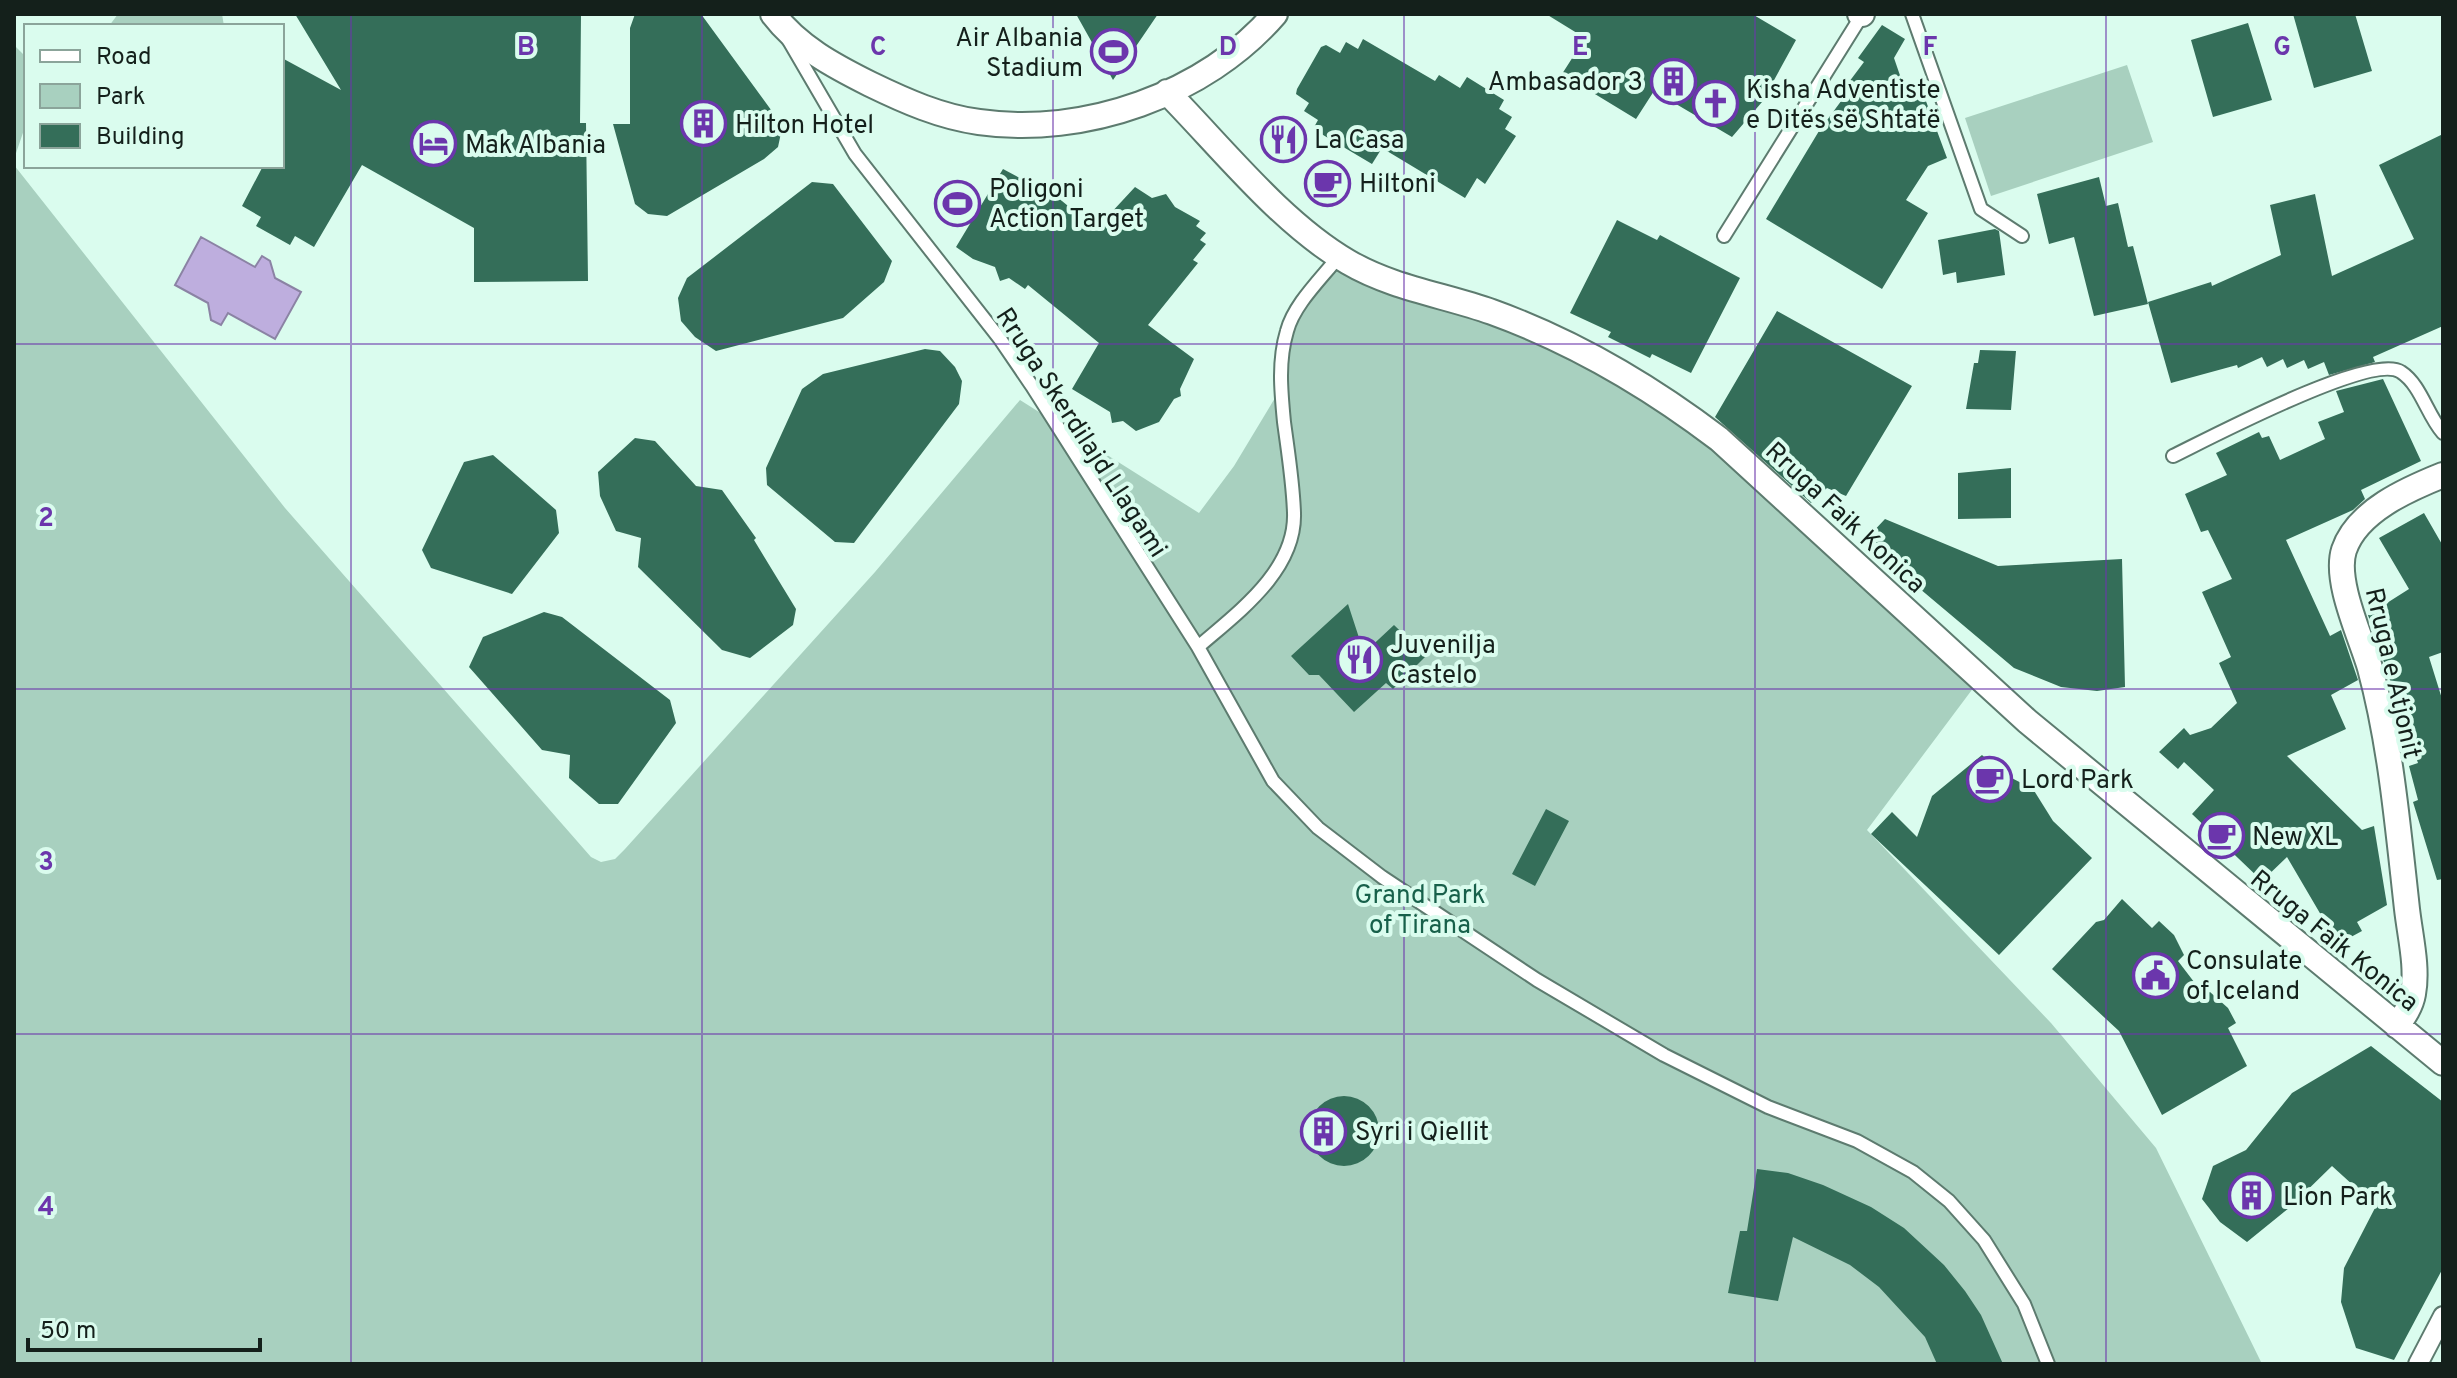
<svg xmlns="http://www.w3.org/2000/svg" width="2457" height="1378" font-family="Overpass,sans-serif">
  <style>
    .green { fill: #a8d0bf }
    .water { fill: #beaede; stroke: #8b83a4; stroke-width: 2 }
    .building { fill: #346e59 }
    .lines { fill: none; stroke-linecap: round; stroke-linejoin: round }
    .service-casing { stroke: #5d7b6f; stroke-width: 16 }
    .pedestrian-casing { stroke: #5d7b6f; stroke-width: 22 }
    .minor-casing { stroke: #5d7b6f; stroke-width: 28 }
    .service { stroke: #fff; stroke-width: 12 }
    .pedestrian { stroke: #fff; stroke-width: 18 }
    .minor { stroke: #fff; stroke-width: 24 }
    .grid { fill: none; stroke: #6b36ac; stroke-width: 2; stroke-opacity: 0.55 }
    .labels { text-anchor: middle; stroke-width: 8; stroke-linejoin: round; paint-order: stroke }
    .poi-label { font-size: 26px; fill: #14201b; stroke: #dafcee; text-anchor: start }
    .street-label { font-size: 26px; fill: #14201b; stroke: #dafcee }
    .park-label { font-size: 26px; fill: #17604a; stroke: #dafcee }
    .grid-label { font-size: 26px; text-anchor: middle; font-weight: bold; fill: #6b36ac; stroke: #dafcee; stroke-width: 8; stroke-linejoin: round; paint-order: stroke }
  </style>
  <rect width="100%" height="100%" fill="#dafcee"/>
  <!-- green -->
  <path class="green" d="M118,14H222L224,26H109Z
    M14,45L26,57V124L14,159Z
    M2127,65L2153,142L1991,196L1965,118Z
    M14,165L285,508L591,857L601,862L615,859L625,849L875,572L1020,400L1199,513L1234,466L1281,388L1287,328L1339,256L1635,379L1980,679L1867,830L2051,1023L2156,1148L2262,1364H14Z"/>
  <!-- water -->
  <path class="water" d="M201,237L255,267L262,256L270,261L275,278L301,292L275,339L228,313L221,325L211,320L208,303L175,285Z"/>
  <!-- building -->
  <path class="building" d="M295,14H581L580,123H586L588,281L474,282V228L362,165L314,247L295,236L290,245L256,226L261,217L242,206L263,166H282V58L341,90Z
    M635,14H701L774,114L781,133L778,147L764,159L667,216L648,214L635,204L613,124H630V28Z
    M1076,14H1158L1113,80Z
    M1546,14H1752L1796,40L1762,102L1732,137L1654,91L1636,119L1562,74L1585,38Z
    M2293,14H2355L2372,71L2314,88Z
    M2248,23L2272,100L2213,117L2191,40Z
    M1882,25L1905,39L1894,58L1905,90L1920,85L1947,158L1928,166L1906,200L1928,213L1882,289L1766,219L1819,131L1850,89L1846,86L1864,62L1858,58Z
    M1363,39L1435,81L1439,75L1460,88L1467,77L1504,100L1499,109L1512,117L1505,129L1516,136L1485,184L1477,178L1465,198L1382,148L1372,164L1313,129L1318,120L1304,111L1309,103L1296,94L1297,89L1321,47L1326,45L1340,53L1346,42L1358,49Z
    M2443,134V326L2373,357L2375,362L2329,375L2324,362L2308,369L2304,360L2287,368L2283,359L2267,367L2262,357L2238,368L2237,365L2171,383L2148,302L2211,282L2212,286L2281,255L2270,205L2315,194L2332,276L2414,239L2379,165Z
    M1003,169L1042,190L1045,187L1096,229L1135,187L1152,198L1166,194L1175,207L1200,221L1196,226L1206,233L1200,240L1206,244L1193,260L1198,263L1148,325L1194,359L1180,389L1181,396L1174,399L1159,422L1136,431L1123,421L1112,423L1110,412L1072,389L1099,343L1028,285L1025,289L1009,278L1000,281L995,267L973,259L956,247Z
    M2099,177L2106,206L2118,203L2128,247L2133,246L2148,304L2094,316L2074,237L2049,244L2037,194Z
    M812,182L833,184L892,261L884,282L843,318L716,351L695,337L681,321L678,298L687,278Z
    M1617,220L1657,240L1660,235L1740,278L1691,373L1652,354L1650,358L1608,337L1611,332L1570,313Z
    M1995,229L1999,231L2005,275L1957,283L1956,272L1943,275L1938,240Z
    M1777,311L1912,386L1846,496L1827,488L1811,503L1715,417Z
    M925,349L940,351L955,367L962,381L959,404L854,543L835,542L767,485L766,468L802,389L823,374Z
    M1980,350L2016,351L2011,410L1966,409L1974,363H1978Z
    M2383,379L2421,461L2361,490L2365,499L2353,510L2286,540L2330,636L2341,630L2358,680L2331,695L2346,729L2287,756L2362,830L2374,826L2387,905L2357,922L2362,931L2338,944L2287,857L2262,881L2192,814L2214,790L2184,762L2178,769L2159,752L2184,728L2190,735L2211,728L2237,703L2219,663L2231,657L2202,592L2232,579L2208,530L2201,532L2185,494L2227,475L2216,453L2259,432L2262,438L2269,436L2280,460L2325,439L2318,422L2344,412L2336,391Z
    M635,438L655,441L696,486L722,490L756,538L754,540L796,609L793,625L750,658L722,650L638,567L641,538L616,531L600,496L598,472Z
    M493,455L556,510L559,533L512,594L431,568L422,550L464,462Z
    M2011,468V518L1958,519V473Z
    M2424,513L2443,546V652L2429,657L2443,702V879L2437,880L2413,802L2418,800L2409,766L2418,763L2368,615L2409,589L2379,538Z
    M1885,519L1998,566L2122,559L2125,687L2097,691L2061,687L2014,668L1869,546V536Z
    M1348,604L1364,653L1394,625L1426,656L1393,689L1386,683L1354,712L1319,675H1309L1291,656Z
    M544,612L562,617L670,700L676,723L618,804H599L569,778L570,755L542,750L469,667L483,637Z
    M1982,755L2000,772L2033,789L2053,821L2092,858L1999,955L1871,834L1892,812L1917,837L1932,796Z
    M1546,809L1569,821L1535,886L1512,874Z
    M2122,899L2152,928L2159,921L2174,935L2184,955L2178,961L2204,995L2210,992L2228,1008L2236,1023L2228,1028L2247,1066L2162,1115L2119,1031L2052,969L2096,922L2104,920Z
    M2371,1046L2443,1102V1268L2394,1360L2356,1348L2341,1302L2344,1268L2376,1206L2332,1166L2289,1208L2247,1242L2220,1222L2202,1199L2213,1166L2246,1150L2292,1093Z
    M1309 1131a35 35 0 1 1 70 0a35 35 0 1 1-70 0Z
    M1757,1169L1788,1173L1823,1185L1871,1207L1904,1228L1944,1265L1965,1291L1981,1315L2003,1364H1937L1925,1337L1879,1287L1850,1265L1793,1237L1778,1301L1728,1293L1740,1231H1747Z"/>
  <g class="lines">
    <defs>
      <path id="service" d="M1912,14L1981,209L2022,236
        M788,39L855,154L1000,339L1032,386L1198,647L1273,781L1318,828L1382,877L1537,980L1664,1055L1768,1107L1857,1141L1913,1172L1949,1201L1984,1240L2024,1304L2048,1364
        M1724,236L1862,15
        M2173,456C2208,439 2372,352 2401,372C2421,385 2427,415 2443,433
        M1198,647C1237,613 1296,571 1294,513C1293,482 1288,452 1284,422C1281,391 1278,361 1287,331C1294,304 1322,278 1339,256"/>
      <path id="pedestrian" d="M2418,1364L2443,1316"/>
      <path id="minor" d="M773,14C798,47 834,66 870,84C905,101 941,117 979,122C1084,137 1205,95 1275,14
        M1860,14H1862
        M1167,92C1222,148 1281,223 1348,262C1392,288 1444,295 1492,312C1575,342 1648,385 1719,439L2027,721L2443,1063
        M2397,1026C2404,1016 2411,1006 2413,994C2418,967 2410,936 2407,909C2398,829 2391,745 2370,668C2361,637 2334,581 2344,550C2357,511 2408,489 2443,475"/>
    </defs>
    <!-- service casing -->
    <use href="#service" class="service-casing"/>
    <!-- pedestrian casing -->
    <use href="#pedestrian" class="pedestrian-casing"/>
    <!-- minor casing -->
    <use href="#minor" class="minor-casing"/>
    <!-- service -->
    <use href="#service" class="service"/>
    <!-- pedestrian -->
    <use href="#pedestrian" class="pedestrian"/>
    <!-- minor -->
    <use href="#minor" class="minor"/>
  </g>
  <!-- grid -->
  <path class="grid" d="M351,14V1364M702,14V1364M1053,14V1364M1404,14V1364M1755,14V1364M2106,14V1364M14,344H2443M14,689H2443M14,1034H2443"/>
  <!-- icons -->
  <defs>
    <symbol id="stadium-ring" viewBox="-11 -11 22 22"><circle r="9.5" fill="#dafcee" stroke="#6b36ac" stroke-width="1.5"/><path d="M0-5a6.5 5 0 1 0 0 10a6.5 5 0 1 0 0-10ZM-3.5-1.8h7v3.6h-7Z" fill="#6b36ac"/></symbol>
    <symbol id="building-ring" viewBox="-11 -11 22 22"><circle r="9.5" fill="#dafcee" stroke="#6b36ac" stroke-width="1.5"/><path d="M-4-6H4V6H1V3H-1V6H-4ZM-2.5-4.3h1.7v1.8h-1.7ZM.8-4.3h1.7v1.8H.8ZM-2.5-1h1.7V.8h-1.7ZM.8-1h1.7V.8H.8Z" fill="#6b36ac"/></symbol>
    <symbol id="church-ring" viewBox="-11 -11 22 22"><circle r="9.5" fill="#dafcee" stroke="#6b36ac" stroke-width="1.5"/><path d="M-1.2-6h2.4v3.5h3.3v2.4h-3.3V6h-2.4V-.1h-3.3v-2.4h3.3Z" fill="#6b36ac"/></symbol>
    <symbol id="restaurant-ring" viewBox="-11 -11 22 22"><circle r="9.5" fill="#dafcee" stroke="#6b36ac" stroke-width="1.5"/><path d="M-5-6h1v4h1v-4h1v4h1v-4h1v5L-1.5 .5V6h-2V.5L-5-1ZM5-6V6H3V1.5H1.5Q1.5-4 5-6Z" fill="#6b36ac"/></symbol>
    <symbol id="hotel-ring" viewBox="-11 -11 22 22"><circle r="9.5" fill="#dafcee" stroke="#6b36ac" stroke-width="1.5"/><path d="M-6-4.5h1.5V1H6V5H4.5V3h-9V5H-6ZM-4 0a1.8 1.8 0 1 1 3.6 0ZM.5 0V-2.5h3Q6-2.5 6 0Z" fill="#6b36ac"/></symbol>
    <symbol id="cafe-ring" viewBox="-11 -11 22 22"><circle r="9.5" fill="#dafcee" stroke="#6b36ac" stroke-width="1.5"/><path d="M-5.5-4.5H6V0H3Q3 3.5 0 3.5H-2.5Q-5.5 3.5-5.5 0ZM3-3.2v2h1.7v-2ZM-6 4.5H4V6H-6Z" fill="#6b36ac"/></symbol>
    <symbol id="civic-ring" viewBox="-11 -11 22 22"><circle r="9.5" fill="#dafcee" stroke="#6b36ac" stroke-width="1.5"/><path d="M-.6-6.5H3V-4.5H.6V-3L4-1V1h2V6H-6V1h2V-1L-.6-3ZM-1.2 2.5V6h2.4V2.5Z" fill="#6b36ac"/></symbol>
  </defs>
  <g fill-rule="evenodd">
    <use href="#stadium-ring" x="1088" y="26" width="51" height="51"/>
    <use href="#building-ring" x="1648" y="56" width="51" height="51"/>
    <use href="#church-ring" x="1690" y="78" width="51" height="51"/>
    <use href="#building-ring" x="678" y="98" width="51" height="51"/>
    <use href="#restaurant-ring" x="1258" y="114" width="51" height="51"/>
    <use href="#hotel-ring" x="408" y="118" width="51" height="51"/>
    <use href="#cafe-ring" x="1302" y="158" width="51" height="51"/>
    <use href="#stadium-ring" x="932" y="178" width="51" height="51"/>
    <use href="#restaurant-ring" x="1334" y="634" width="51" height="51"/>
    <use href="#cafe-ring" x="1964" y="754" width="51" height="51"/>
    <use href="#cafe-ring" x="2196" y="810" width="51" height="51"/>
    <use href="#civic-ring" x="2130" y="950" width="51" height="51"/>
    <use href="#building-ring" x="1298" y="1106" width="51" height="51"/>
    <use href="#building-ring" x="2226" y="1170" width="51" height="51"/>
  </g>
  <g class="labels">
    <!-- poi labels -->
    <g class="poi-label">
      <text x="1083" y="46" text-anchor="end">Air Albania<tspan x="1083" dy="30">Stadium</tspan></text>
      <text x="1643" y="90" text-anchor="end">Ambasador 3</text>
      <text x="1746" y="98">Kisha Adventiste<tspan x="1746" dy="30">e Ditës së Shtatë</tspan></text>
      <text x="735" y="133">Hilton Hotel</text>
      <text x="1314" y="148">La Casa</text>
      <text x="465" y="153">Mak Albania</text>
      <text x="1359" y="192">Hiltoni</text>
      <text x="989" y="197">Poligoni<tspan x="989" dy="30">Action Target</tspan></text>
      <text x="1390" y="653">Juvenilja<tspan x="1390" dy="30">Castelo</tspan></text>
      <text x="2021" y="788">Lord Park</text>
      <text x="2252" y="845">New XL</text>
      <text x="2186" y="969">Consulate<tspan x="2186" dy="30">of Iceland</tspan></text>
      <text x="1355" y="1140">Syri i Qiellit</text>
      <text x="2283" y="1205">Lion Park</text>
    </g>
    <!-- street labels -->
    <g class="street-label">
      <text transform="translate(1082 432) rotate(57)" y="9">Rruga Skerdilajd Llagami</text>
      <text transform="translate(1846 517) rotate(43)" y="9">Rruga Faik Konica</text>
      <text transform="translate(2394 673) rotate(77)" y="9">Rruga e Atjonit</text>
      <text transform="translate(2335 940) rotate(39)" y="9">Rruga Faik Konica</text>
    </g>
    <!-- park labels -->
    <g class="park-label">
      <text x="1420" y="903">Grand Park<tspan x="1420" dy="30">of Tirana</tspan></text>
    </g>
  </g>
  <g class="grid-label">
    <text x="526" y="55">B</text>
    <text x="878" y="55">C</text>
    <text x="1228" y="55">D</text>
    <text x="1580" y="55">E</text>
    <text x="1930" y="55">F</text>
    <text x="2282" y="55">G</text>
    <text x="46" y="526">2</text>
    <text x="46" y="870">3</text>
    <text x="46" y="1215">4</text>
  </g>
  <!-- border -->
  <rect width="2457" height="1378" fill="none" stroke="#14201b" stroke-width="32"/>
  <!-- legend -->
  <rect x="24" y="24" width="260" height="144" fill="#dafcee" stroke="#8ba49a" stroke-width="2"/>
  <rect x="40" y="50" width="40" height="12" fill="#ffffff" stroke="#8ba49a" stroke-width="2"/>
  <text x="96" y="64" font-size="24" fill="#14201b">Road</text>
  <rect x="40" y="84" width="40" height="24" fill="#a8d0bf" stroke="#8ba49a" stroke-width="2"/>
  <text x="96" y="104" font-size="24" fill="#14201b">Park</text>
  <rect x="40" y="124" width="40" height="24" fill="#346e59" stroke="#8ba49a" stroke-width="2"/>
  <text x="96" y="144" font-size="24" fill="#14201b">Building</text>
  <!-- scale -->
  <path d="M28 1338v12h232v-12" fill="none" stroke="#14201b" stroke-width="4"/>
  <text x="40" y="1338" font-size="24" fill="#14201b" stroke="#dafcee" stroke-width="6" paint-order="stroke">50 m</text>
</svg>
